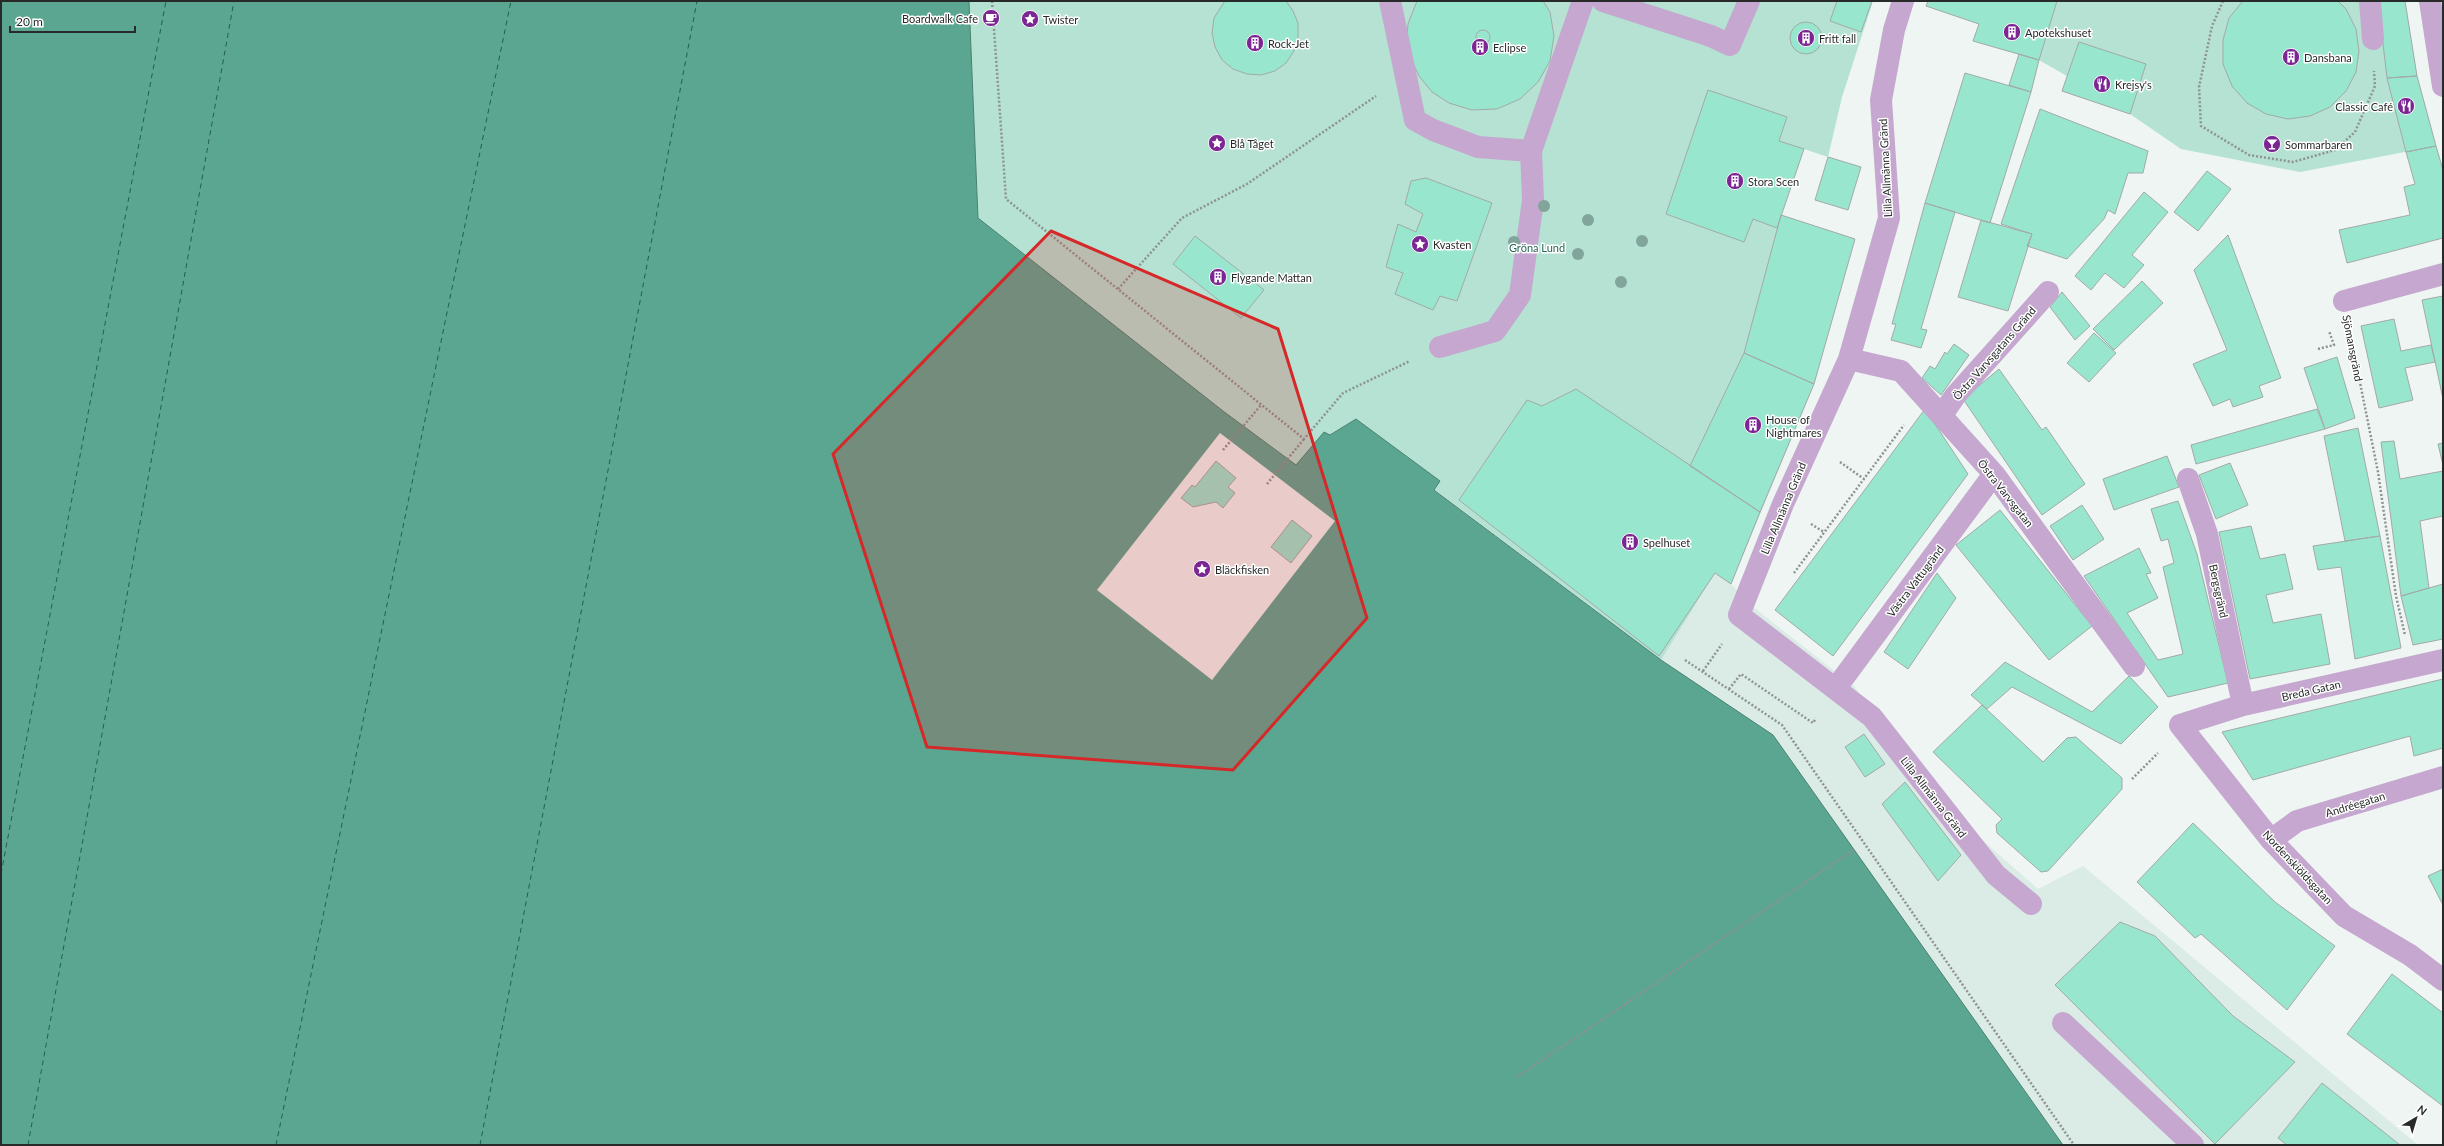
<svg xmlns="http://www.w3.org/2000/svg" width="2444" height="1146" font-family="Lato,sans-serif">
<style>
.built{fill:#dbebe5}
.green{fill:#b5e2d2}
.water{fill:#5aa690;stroke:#4b8171}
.pier{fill:#eef5f2}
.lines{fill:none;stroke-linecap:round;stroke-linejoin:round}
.ferry{stroke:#235f4f;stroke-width:1;stroke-dasharray:5 4;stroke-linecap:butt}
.building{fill:#99e6ce;stroke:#a2aaa7}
.path{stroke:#8e9391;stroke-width:2.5;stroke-dasharray:2 2;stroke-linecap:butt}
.service{stroke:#c5a7cf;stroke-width:22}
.pedestrian{stroke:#c5a7cf;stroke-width:22}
.minor{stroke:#c5a7cf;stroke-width:22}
.tree{fill:#81a59b}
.marked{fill:#d62828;fill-opacity:0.2;stroke:#d62828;stroke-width:3;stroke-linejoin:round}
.labels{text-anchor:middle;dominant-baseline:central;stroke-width:3;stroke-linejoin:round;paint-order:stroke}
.poi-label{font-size:11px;fill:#272a29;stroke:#fff;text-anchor:start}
.street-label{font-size:11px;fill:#272a29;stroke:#fff}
.park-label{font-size:11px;fill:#286453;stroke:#fff}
</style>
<rect width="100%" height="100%" fill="#eef5f2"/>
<!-- built -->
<path class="built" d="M1715,573l16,11 21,22 103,81 50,85 133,117 45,-23 335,279h-355l-290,-410 -112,-75z"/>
<!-- green -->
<path class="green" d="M969,1h904l-31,96 -14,60 -24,-8 -23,66 74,24 -41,145 -83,200 -16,-11 -54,87 -227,-171 6,-8 -84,-62 -26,16 -48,46 -59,-70 -245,-193z
M1928,1h477l12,75 19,70 -136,26 -119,-23 -51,-35 -68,-23 5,-15 -28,-16 -66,-19 6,-17 -53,-18z"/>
<!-- water -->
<path class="water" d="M1,1h968l9,217 245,193 73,54 28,-33 6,3 26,-16 84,62 -6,9 227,170 112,75 290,410h-2062z"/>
<!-- pier -->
<path class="pier" d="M1220,433l115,88 -123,159 -115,-90z"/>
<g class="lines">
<!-- ferry -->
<path class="ferry" d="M1,874l165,-873
M28,1145l206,-1144
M276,1145l235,-1144
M480,1145l217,-1144"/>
</g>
<!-- building -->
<path class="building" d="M1225,1h61l7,10 5,12v15l-4,13 -8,12 -11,8 -14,4 -14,-1 -14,-5 -11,-9 -7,-13 -3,-14 2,-15z
M1417,1h126l7,11 4,24 -4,25 -12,21 -18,17 -23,10 -25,1 -23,-7 -17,-11 -13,-16 -9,-19 -3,-20 1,-13z
M1837,1h35l-11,31 -31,-11z
M1928,1h129l-18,59 -66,-19 6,-17 -53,-18z
M2243,1h95l8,8 10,20 3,22 -3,21 -10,19 -16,16 -20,9 -22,3 -22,-5 -19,-11 -15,-17 -9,-22v-24l6,-22z
M2378,1h27l12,75 -30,2z
M1790 38a16 16 0 1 1 32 0a16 16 0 1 1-32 0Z
M1476 37a7 7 0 1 1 14 0a7 7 0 1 1-14 0Z
M2079,42l67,22 -16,50 -68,-23z
M2019,54l20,6 -8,32 -22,-7z
M1965,73l66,19 -41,131 -65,-20z
M2417,76l19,70 -30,6 -19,-74z
M1708,90l79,27 -8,24 25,8 -27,79 -24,-9 -9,23 -78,-28z
M2040,109l108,42 -5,22h-15l-13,41 -7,-4 -4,9 -37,40 -40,-13 5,-12 -31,-10z
M2436,146l7,24v68l-96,25 -8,-33 71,-15 -6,-28 11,-3 -9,-32z
M1828,157l33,10 -13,43 -33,-10z
M2207,171l24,18 -33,42 -24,-19z
M1426,178l66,25 -35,98 -17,-5 -7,14 -38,-16 8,-21 -17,-6 12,-43 18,8 7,-18 -18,-10 6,-23z
M2144,192l24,20 -36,43 12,10 -20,23 -19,-15 -14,17 -16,-14z
M1925,203l30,9 -34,117 6,1 -6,18 -30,-8 5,-16h-4z
M1781,215l74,24 -41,145 -70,-31z
M1981,220l51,14 -24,77 -50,-14z
M2228,235l53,143 -22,8 4,11 -30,10 -3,-8 -17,7 -20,-42 34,-14 -33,-80z
M1195,236l69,54 -23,28 -68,-54z
M2142,281l21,22 -49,47 -21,-21z
M2062,292l28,34 -15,14 -25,-33z
M2443,296v103l-21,-99z
M2394,319l7,32 30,-6 4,17 -30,6 8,32 -34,8 -18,-82z
M2094,333l22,20 -27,29 -22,-19z
M1954,344l15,11 -28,40 -19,-17 8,-12 5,3 10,-17 2,2z
M1744,353l70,31 -54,128 -70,-46z
M2337,357l18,61 -30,11 -21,-61z
M1999,369l43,61 4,-3 39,57 -43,31 -79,-116z
M1576,389l184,123 -29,72 -16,-11 -56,83 -200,-156 68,-100 15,6z
M1925,409l43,65 -135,182 -58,-46z
M2317,409l8,20 -129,35 -5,-19z
M2358,428l22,108 -35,5 -21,-105z
M2394,441l6,38 43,-8v45l-23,5 9,67 -28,8 -20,-154z
M2443,443v22l-5,-21z
M2167,456l12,31 -65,23 -11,-31z
M1216,461l20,17 -8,9 7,6 -12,15 -7,-6 -23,5 -12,-9 11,-13 3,2z
M2230,463l18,42 -32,14 -17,-44z
M2178,501l19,53 31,129 -60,14 -84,-121 55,-28 12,25 -5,1 12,24 -31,15 31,47 25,-6 -20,-87 11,-4 -6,-24 -7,2 -10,-32z
M2082,505l22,34 -31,21 -23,-34z
M2000,510l92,116 -43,34 -93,-115z
M1292,520l20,16 -21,27 -20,-16z
M2251,526l9,33 25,-5 8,35 -27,6 7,28 48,-9 9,50 -80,15 -31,-147z
M2380,536l21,112 -46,11 -14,-92 -23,3 -5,-24z
M1937,573l19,25 -48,71 -24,-17z
M2443,584v55l-30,6 -12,-49z
M2005,662l87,50 37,-36 29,31 -37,37 -109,-57 -25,22 -16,-14z
M2443,679v69l-29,8 -4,-20 -157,44 -31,-48z
M1982,705l61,57 24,-24 9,-1 46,41v11l-74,82 -7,1 -44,-39 -1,-8 6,-6 -69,-67z
M1864,734l21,30 -20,13 -20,-30z
M1905,782l56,73 -23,26 -56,-77z
M2193,823l82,79 60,44 -48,64 -86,-76 -6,4 -58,-56z
M2443,869v36l-15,-29z
M2120,922l35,14 78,80 62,46 -80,82 -160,-159z
M2392,974l51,39v93l-96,-72z
M2322,1083l78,62h-113l-9,-7z"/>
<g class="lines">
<!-- path -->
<path class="path" d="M992,1l14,198 298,240 39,-46 67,-32
M2223,1l-11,25 -13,61 2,39 48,29 44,7 42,-12 20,-18 20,-46 -1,-15
M1118,289l64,-71 65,-34 129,-88
M2350,333l28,139 18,124 9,39
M2318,349l16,-4 -5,-14
M1223,450l38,-45
M1840,462l24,17
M1267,484l37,-45
M1811,524l13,8
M1794,573l110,-148
M1685,660l97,65 292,420
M1703,671l19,-27
M1729,689l12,-15 72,49 3,-5
M2132,779l26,-26
M1517,1077l338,-228"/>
<!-- service -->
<path class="service" d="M2063,1023l130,122"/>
<!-- pedestrian -->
<path class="pedestrian" d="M1390,1l25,119 18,10 45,17 53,4
M1603,1l108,35 19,9 19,-44
M2370,1l3,38
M1440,347l55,-16 25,-36 13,-95 -2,-49 52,-150"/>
<!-- minor -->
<path class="minor" d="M1903,1l-9,29 -13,70 8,118 -40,141 -66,145 -44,111 133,102 124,158 35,29
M2430,1l13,85
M2344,301l99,-27
M1849,359l52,12 93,103 140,192
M1942,415l13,-19 93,-104
M2188,479l19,55 36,171
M2443,660l-200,45 -63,20 91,115 73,76 66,39 33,25
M1836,688l158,-214
M2271,840l26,-19 146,-44"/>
</g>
<!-- trees -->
<g class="tree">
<circle cx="1544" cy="206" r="6"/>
<circle cx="1588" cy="220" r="6"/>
<circle cx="1642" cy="241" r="6"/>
<circle cx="1514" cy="242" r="6"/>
<circle cx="1578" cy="254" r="6"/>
<circle cx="1621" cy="282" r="6"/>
</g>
<!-- marked area -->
<path class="marked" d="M1051,231l227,98 89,289 -134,152 -306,-23 -94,-293z"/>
<!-- icons -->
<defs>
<symbol id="cafe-disc" viewBox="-11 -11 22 22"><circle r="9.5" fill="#7c2694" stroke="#fff"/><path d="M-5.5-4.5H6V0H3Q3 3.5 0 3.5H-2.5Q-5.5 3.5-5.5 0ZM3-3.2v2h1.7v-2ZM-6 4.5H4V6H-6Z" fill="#fff"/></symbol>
<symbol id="sight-disc" viewBox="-11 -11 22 22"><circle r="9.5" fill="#7c2694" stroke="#fff"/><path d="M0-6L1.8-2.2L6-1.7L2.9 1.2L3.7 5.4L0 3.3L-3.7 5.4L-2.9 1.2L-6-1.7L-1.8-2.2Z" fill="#fff"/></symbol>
<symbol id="building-disc" viewBox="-11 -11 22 22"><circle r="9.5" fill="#7c2694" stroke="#fff"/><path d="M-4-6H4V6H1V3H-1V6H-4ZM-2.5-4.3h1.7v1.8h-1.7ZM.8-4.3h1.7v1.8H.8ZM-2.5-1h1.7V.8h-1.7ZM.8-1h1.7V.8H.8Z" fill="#fff"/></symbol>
<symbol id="restaurant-disc" viewBox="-11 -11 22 22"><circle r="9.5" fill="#7c2694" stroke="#fff"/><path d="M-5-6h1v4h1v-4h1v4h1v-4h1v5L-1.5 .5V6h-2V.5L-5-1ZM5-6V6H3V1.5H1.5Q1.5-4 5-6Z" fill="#fff"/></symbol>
<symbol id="bar-disc" viewBox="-11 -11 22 22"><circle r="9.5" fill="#7c2694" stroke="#fff"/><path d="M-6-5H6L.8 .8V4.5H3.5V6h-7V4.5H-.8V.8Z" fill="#fff"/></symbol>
</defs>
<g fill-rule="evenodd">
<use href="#cafe-disc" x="981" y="8" width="20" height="20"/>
<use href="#sight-disc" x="1020" y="9" width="20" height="20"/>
<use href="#building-disc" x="2002" y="22" width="20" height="20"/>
<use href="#building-disc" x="1796" y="28" width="20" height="20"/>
<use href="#building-disc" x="1245" y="33" width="20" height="20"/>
<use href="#building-disc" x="1470" y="37" width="20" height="20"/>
<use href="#building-disc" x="2281" y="47" width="20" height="20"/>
<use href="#restaurant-disc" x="2092" y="74" width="20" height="20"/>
<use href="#restaurant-disc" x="2396" y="96" width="20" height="20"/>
<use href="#sight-disc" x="1207" y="133" width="20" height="20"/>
<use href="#bar-disc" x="2262" y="134" width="20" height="20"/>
<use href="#building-disc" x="1725" y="171" width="20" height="20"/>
<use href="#sight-disc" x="1410" y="234" width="20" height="20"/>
<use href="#building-disc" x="1208" y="267" width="20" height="20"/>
<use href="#building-disc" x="1743" y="415" width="20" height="20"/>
<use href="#building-disc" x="1620" y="532" width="20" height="20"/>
<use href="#sight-disc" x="1192" y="559" width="20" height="20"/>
</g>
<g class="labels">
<!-- poi labels -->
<g class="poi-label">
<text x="978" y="18" text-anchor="end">Boardwalk Cafe</text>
<text x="1043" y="19">Twister</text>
<text x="2025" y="32">Apotekshuset</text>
<text x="1819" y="38">Fritt fall</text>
<text x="1268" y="43">Rock-Jet</text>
<text x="1493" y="47">Eclipse</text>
<text x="2304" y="57">Dansbana</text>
<text x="2115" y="84">Krejsy's</text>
<text x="2393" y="106" text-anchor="end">Classic Café</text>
<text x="1230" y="143">Blå Tåget</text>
<text x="2285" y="144">Sommarbaren</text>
<text x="1748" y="181">Stora Scen</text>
<text x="1433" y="244">Kvasten</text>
<text x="1231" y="277">Flygande Mattan</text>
<text x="1766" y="419">House of<tspan x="1766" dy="13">Nightmares</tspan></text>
<text x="1643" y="542">Spelhuset</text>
<text x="1215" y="569">Bläckfisken</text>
</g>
<!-- street labels -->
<g class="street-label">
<text transform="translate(1885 168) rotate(-93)">Lilla Allmänna Gränd</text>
<text transform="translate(2353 348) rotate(79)">Sjömansgränd</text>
<text transform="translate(1994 353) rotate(-49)">Östra Varvsgatans Gränd</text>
<text transform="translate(2006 493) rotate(52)">Östra Varvsgatan</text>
<text transform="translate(1783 508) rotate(-67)">Lilla Allmänna Gränd</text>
<text transform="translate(1915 581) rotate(-53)">Västra Vattugränd</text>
<text transform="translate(2219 591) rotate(78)">Bergsgränd</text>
<text transform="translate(2311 690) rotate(-13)">Breda Gatan</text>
<text transform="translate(1934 797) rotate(52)">Lilla Allmänna Gränd</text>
<text transform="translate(2355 804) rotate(-17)">Andréegatan</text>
<text transform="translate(2298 867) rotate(47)">Nordenskiöldsgatan</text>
</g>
<!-- park labels -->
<g class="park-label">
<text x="1537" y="247">Gröna Lund</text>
</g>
</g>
<!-- border -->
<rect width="2444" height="1146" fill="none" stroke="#272a29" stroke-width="4"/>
<!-- north arrow -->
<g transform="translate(2416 1118) rotate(38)" stroke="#ffffff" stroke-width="3" paint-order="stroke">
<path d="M0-3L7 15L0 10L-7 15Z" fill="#272a29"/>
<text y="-6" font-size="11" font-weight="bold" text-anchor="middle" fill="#272a29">N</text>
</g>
<!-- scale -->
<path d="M10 26v6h125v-6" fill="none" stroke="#272a29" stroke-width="2"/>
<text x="16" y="26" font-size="12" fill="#272a29" stroke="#ffffff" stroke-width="3" paint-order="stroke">20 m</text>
</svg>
